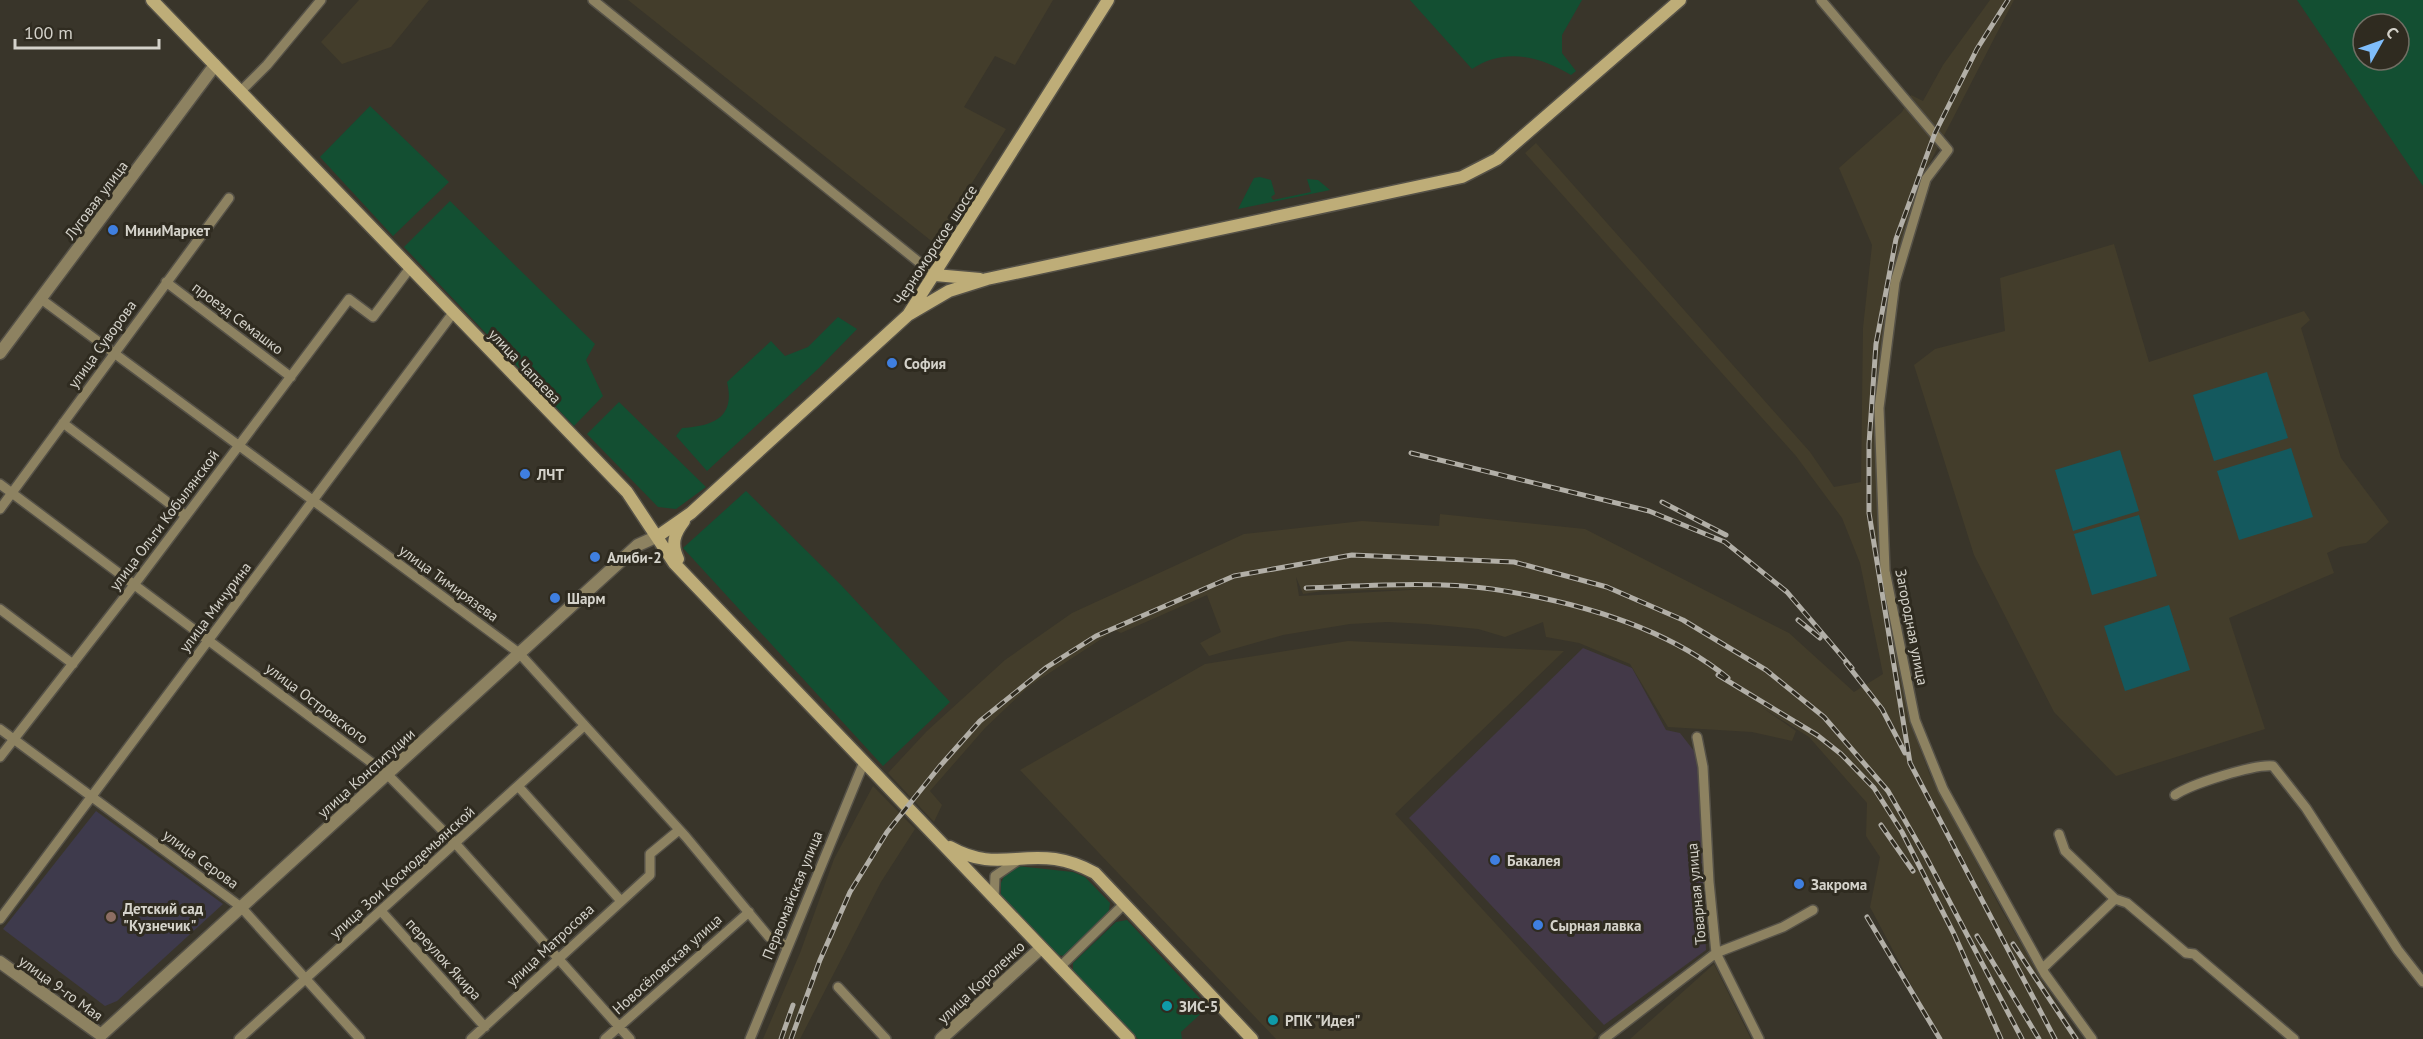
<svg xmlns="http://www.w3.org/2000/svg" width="2423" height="1039" font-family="'PT Sans',sans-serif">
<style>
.commercial{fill:#433948}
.built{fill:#433d2b;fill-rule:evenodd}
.education{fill:#3e3a4c}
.green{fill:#134f32;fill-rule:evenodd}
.water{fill:#14595e}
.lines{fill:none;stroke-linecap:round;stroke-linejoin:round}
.minor-casing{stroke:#555147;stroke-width:12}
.tertiary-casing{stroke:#555147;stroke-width:15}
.secondary-casing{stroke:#555147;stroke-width:15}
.minor{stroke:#8d8261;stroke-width:9}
.tertiary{stroke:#8d8261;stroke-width:12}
.secondary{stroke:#bead78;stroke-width:12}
.rail-casing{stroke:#b2afa7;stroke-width:5}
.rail{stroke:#2f2b20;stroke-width:3;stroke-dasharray:9;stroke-linecap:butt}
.shop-dot{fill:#3f7fe0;stroke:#2f2b20;stroke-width:2}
.education-dot{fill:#8d6e63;stroke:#2f2b20;stroke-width:2}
.culture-dot{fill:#0f9aa8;stroke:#2f2b20;stroke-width:2}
.labels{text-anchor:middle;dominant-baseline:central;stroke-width:6;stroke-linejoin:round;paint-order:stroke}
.street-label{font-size:15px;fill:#d4d2ca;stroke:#2f2b20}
.poi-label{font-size:15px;font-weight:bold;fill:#d4d2ca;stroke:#2f2b20;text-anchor:start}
</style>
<rect width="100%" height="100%" fill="#39352a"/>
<!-- commercial -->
<path class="commercial" d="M1583,648l49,20 34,62 14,3 18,23 8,194 -102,75 -195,-207z"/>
<!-- built -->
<path class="built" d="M359,0h70l-38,47 -49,17 -21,-22z
M628,0h425l-38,65 -20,-9 -31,51 42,22 -72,114z
M1990,0h24l-94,182 -26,93 -17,178 1,66 14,112 21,99 17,45 71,134 42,73 37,57h-140l-70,-132 10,-50 -14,-21 1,-33 -58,-66 -49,-31 36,25 -4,10 -40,-9 -84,-5 -38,-63 -51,-21 -33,-6 -3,-15 -38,15 -27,-8 -51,-5 -40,-2 -37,2 -67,11 -74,21 -9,-13 21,-11 -14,-37 -86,38 -6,-3 -87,57 -43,41 -55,63 12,14 -8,17 -46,-49 39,-42 78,-71 67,-47 172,-79 118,-13 77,5 1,-12 145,15 204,104 65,59 29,-18 -23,-111 -18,-45 -46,-62 -271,-303 11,-10 274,309 24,35 27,-5 2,-154 9,-83 -33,-77 63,-56 9,-17 12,6 20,-36zM1296,577l7,17 20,-3 104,-2 -128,7z
M2114,244l35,118 155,-51 6,9 -9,8 40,130 48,64 -23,21 -26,4 -13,6 7,20 -105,45 36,111 -149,47 -62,-64 -80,-157 -60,-190 21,-16 70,-18 -5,-53z
M1348,641l216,10 -169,163 202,220 -5,5h-316l-256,-269 185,-106z
M873,786l42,43 -34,53 -81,157h-37l37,-86 34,-94z
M1714,964l37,75h-121z"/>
<!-- education -->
<path class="education" d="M96,811l127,93 -106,97 -12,5 -102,-77z"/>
<!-- green -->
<path class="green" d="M1410,0h172l-20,35v18l14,18 -5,4c-31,-19 -67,-28 -99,-6z
M2297,0h126v186zM2363,24h36v36h-36z
M370,106l79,76 -56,54 -73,-79z
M1260,177l11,3 4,14 -4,3 2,3 38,-8 -4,-13 11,1 12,10 -92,19 16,-31z
M450,201l145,143 -9,16 17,36 -29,30 -170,-179z
M838,317l19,12 -38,39 -112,103 -31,-35 6,-8c29,-2 54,-9 45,-46l44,-41 14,15 23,-9z
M619,402l87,85 -30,22 -18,-2 -71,-73z
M746,491l95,94 109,117 -67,64 -200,-218z
M1017,866l56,6 12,5 25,26 -2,13 -41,40 -11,-1 -55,-59v-13l5,-11z
M1127,920l81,87 -27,25 1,7h-44l-65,-68v-8l43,-41z"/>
<!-- water -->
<path class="water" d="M2267,372l21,66 -74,23 -21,-66z
M2291,448l22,69 -74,23 -22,-69z
M2120,450l19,61 -66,20 -18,-61z
M2139,515l18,61 -65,19 -18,-61z
M2169,605l21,65 -65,21 -21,-65z"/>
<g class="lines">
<defs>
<path id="minor" d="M593,0l342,275
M1821,0l127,150 -22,29 -31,103 -16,126 6,163 30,149 28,69 102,185 47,65
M241,91l26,-26 54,-65
M166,282l125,95
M41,299l478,354 167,184 83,100 18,9
M63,423l123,93
M0,484l388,291 67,68 175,196
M0,509l229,-311
M0,609l73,55
M0,729l241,178 119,132
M1697,737l6,30 6,115 7,71 43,86
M0,757l134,-172 215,-286 24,18 37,-49
M518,786l103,115
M2175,795c16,-11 79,-31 98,-29l33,42 92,142 25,32
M2059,834l6,17 50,48 12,4 59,50 8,1 100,85
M994,899l1,-23 22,-15
M381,911l104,116
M0,919l453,-606
M1060,967l64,-63
M2042,969l73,-70
M838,987l48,52
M239,1039l345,-313
M471,1039l179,-164v-21l29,-24
M605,1039l144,-127
M750,1039l114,-277
M1604,1039l112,-86 67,-26 30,-17"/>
<path id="tertiary" d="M0,353l215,-288
M0,962l101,73 537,-490 20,-9
M941,1039l100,-91"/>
<path id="secondary" d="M152,0l475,492 47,71 455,476
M935,275l45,4
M908,315l41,-24 38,-12 475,-102 35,-18 183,-159
M658,536l33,-23 217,-198 200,-315
M678,559c-7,-15 -4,-25 6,-38
M950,847c41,23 64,7 105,12 15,2 27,7 40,14l157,166"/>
</defs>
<!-- minor casing -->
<use href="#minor" class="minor-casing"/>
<!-- tertiary casing -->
<use href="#tertiary" class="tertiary-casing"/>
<!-- secondary casing -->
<use href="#secondary" class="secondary-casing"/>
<!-- minor -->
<use href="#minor" class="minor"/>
<!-- tertiary -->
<use href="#tertiary" class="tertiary"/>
<!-- secondary -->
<use href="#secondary" class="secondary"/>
<defs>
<path id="rail" d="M2008,0l-31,49 -42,84 -39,106 -20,105 -7,100v69l41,250 145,276
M1411,453l238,58 76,31 62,50 65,76
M1662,502l64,33
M1306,588c61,-2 125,-7 186,1 81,12 172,37 236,89
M1798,620l22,18
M1846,663l36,46 23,44
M1718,675l99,60 24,19 33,34 28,44 52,102 47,105
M1881,825l32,46
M1867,917l73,122
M1977,936l62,103
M2013,944l63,95
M781,1039l12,-34
M791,1039l29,-79 30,-68 37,-60 53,-66 40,-45 67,-54 49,-31 138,-60 118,-21 162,7 93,25 76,33 83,50 58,47 64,74 38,66 96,182"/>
</defs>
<!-- rail casing -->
<use href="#rail" class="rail-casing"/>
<!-- rail -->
<use href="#rail" class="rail"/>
</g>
<!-- markers -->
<g class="shop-dot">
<circle cx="113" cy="230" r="6"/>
<circle cx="892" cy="363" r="6"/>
<circle cx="525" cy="474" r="6"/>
<circle cx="595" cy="557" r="6"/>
<circle cx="555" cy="598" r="6"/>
<circle cx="1495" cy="860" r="6"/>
<circle cx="1799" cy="884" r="6"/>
<circle cx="1538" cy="925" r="6"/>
</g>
<circle class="education-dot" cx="111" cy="917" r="6"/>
<g class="culture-dot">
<circle cx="1167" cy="1006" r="6"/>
<circle cx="1273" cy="1020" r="6"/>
</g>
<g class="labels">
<!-- street labels -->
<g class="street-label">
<text transform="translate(96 200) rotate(-53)">Луговая улица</text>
<text transform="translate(935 245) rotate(-57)">Черноморское шоссе</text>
<text transform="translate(238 318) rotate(37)">проезд Семашко</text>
<text transform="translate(102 344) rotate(-54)">улица Суворова</text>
<text transform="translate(525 366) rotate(46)">улица Чапаева</text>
<text transform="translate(164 520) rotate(-53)">улица Ольги Кобылянской</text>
<text transform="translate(449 583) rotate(36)">улица Тимирязева</text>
<text transform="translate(215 607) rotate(-53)">улица Мичурина</text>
<text transform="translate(1912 627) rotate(79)">Загородная улица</text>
<text transform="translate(317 703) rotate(37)">улица Островского</text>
<text transform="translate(366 773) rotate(-42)">улица Конституции</text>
<text transform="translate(201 859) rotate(36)">улица Серова</text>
<text transform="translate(402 872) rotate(-42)">улица Зои Космодемьянской</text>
<text transform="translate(1696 894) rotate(-95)">Товарная улица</text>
<text transform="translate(792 895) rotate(-68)">Первомайская улица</text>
<text transform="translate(550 945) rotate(-43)">улица Матросова</text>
<text transform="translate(444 959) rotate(48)">переулок Якира</text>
<text transform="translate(667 964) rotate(-42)">Новосёловская улица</text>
<text transform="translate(981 982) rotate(-43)">улица Короленко</text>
<text transform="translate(61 988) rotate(36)">улица 9-го Мая</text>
</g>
<!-- poi labels -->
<g class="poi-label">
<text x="125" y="230">МиниМаркет</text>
<text x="904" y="363">София</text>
<text x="537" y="474">ЛЧТ</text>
<text x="607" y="557">Алиби-2</text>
<text x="567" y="598">Шарм</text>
<text x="1507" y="860">Бакалея</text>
<text x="1811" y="884">Закрома</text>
<text x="123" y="908">Детский сад<tspan x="123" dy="17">"Кузнечик"</tspan></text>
<text x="1550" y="925">Сырная лавка</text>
<text x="1179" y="1006">ЗИС-5</text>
<text x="1285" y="1020">РПК "Идея"</text>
</g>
</g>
<!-- north arrow -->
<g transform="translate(2381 42) rotate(50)"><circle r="28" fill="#2f2b20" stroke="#716e64" stroke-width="1.5"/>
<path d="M0-4.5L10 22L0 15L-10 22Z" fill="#7fbdfa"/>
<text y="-9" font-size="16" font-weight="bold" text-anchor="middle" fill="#d4d2ca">С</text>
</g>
<!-- scale -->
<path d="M15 39v9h144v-9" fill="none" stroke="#d4d2ca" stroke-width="3"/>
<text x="24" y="39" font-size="18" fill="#d4d2ca" stroke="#2f2b20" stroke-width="4.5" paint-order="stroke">100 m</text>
</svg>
